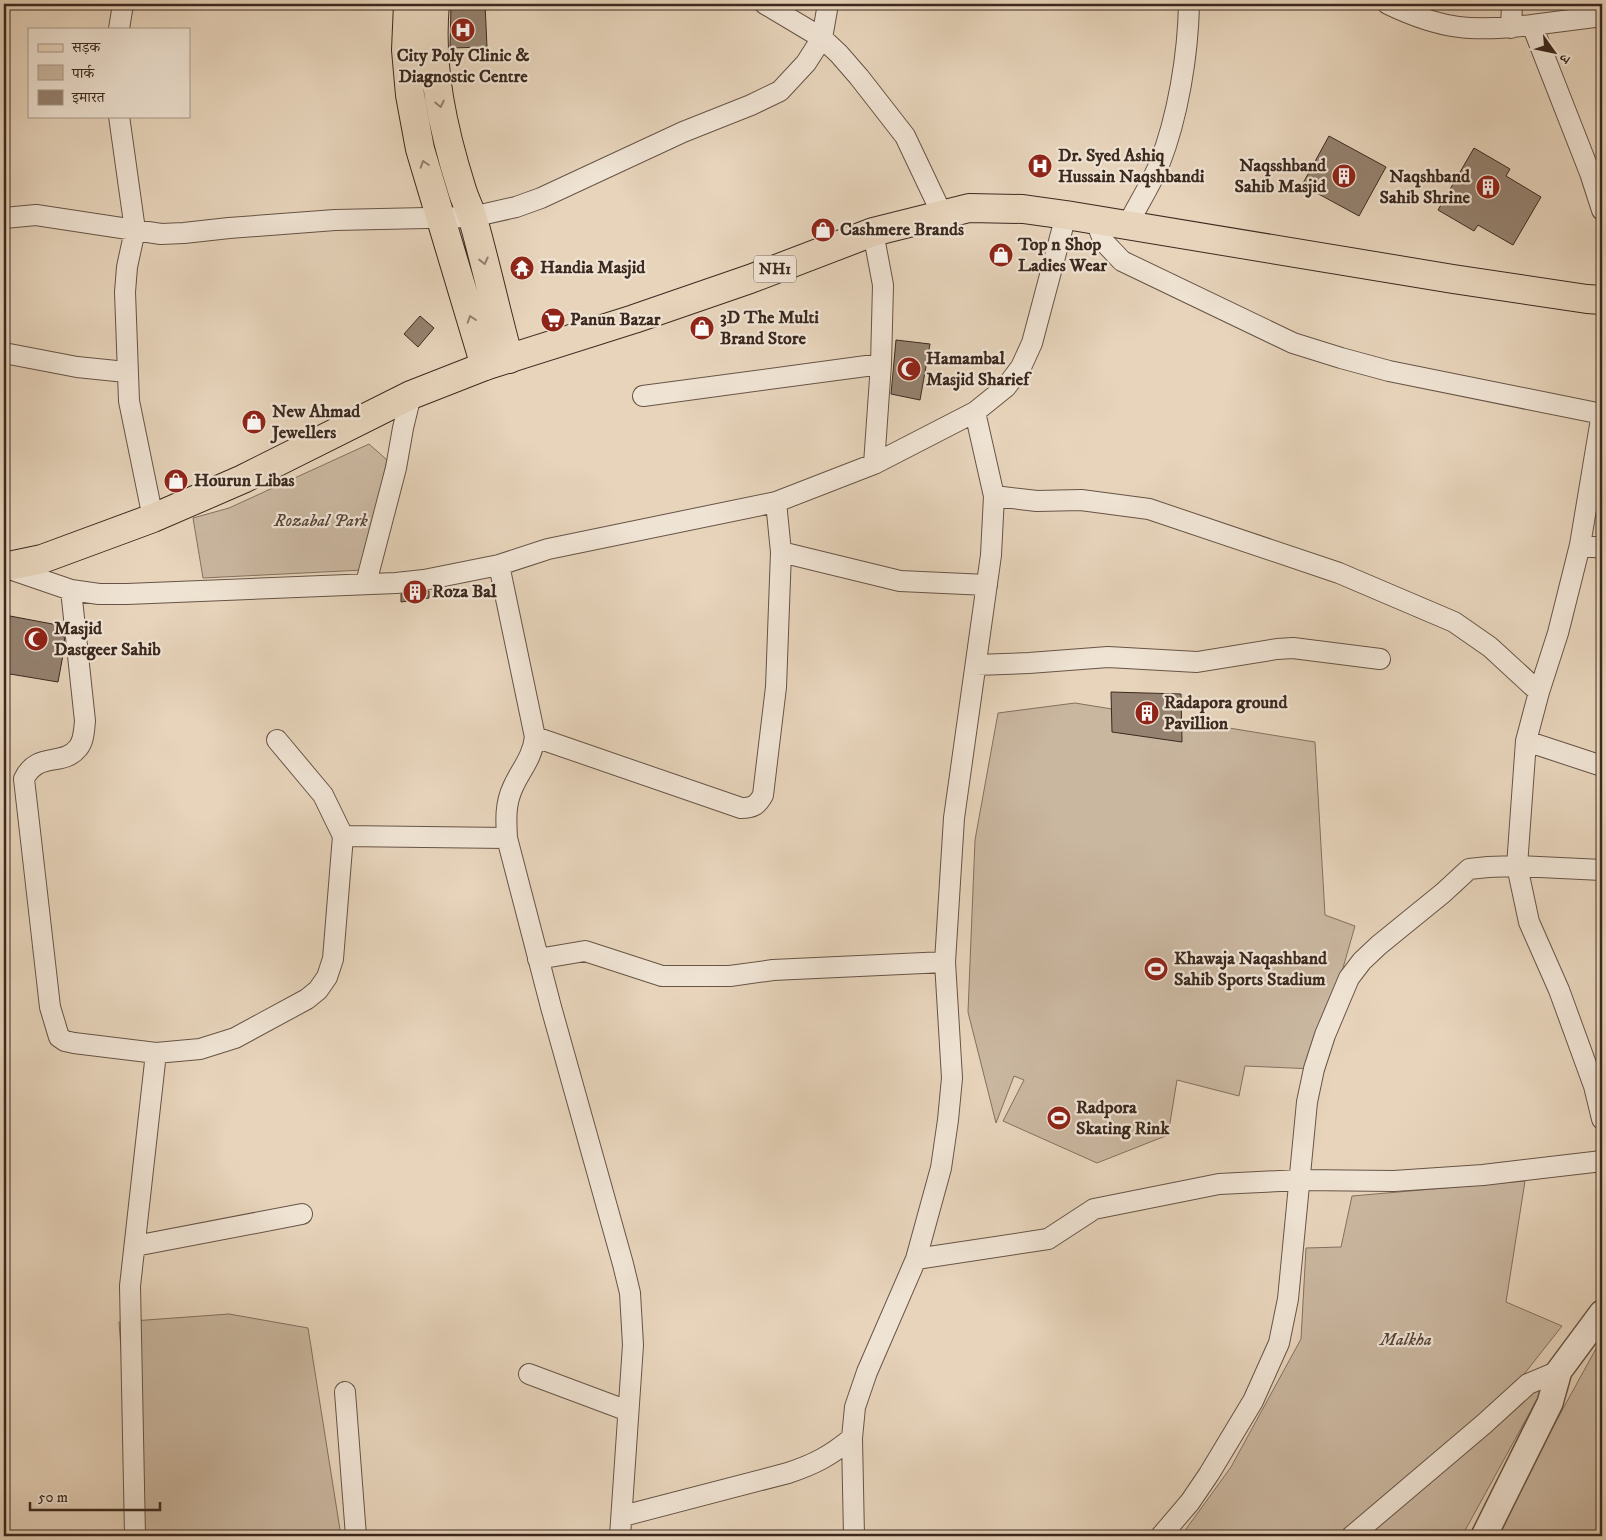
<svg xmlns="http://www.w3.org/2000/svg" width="1606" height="1540" font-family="'IM FELL DW Pica','Noto Serif Devanagari',serif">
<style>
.green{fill:#cab7a0;stroke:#837060}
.building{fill:#958270;stroke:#3c291f}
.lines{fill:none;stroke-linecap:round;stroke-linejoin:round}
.minor-casing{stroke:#675446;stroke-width:22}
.tertiary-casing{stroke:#675446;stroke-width:28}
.primary-casing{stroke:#3c291f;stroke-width:30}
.trunk-casing{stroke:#3c291f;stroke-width:30}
.minor{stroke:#efe3d3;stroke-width:20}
.tertiary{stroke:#efe3d3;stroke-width:25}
.primary{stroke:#e7d4bb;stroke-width:28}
.trunk{stroke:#e7d4bb;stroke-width:28}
.oneway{stroke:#927e6d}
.labels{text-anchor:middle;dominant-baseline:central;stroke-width:4.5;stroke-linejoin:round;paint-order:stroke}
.shield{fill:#efe3d3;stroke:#726155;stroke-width:1}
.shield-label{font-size:16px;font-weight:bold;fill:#3c291f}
.poi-label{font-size:18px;font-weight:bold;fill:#3c291f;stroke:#efe3d3;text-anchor:start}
.park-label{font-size:18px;font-style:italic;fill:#584539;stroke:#efe3d3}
</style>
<rect width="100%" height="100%" fill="#e7d4bb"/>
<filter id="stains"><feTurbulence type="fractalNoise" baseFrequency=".004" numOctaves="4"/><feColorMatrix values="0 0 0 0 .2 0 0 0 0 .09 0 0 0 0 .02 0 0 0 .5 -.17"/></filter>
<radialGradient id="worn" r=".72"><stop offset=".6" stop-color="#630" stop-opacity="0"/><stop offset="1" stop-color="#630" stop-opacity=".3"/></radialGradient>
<!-- green -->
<path class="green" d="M369,444l18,16 -24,110 -160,8 -10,-60 36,-10z
M1075,703l240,39 10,173 30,11 -41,143 -69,-3 -6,30 -62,-16 -9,55 -71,28 -94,-42 21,-41 -10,-4 -18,47 -28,-111 7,-172 23,-127z
M1525,1181l-19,121 56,24 -41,52 -166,148 -17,10h-157l50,-69 70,-128 5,-91 35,-1 11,-51z
M229,1314l79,14 33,208h-206l-16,-214z
M1602,1339v197h-109l105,-191z
M1546,1383l-84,153h-99l159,-140z"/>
<!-- building -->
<path class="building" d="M485,4l2,43 -37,1 1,-42z
M1329,136l57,31 -27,49 -57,-31z
M1474,148l36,21 -4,7 35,21 -28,48 -35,-20 -4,6 -36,-21z
M420,316l14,12 -16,19 -14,-13z
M896,340l34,4 -10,56 -29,-6z
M429,591v7l-28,4v-8z
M10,616l53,10 2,18 -7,38 -54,-9v-23z
M1111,692l70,2 1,48 -70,-10z"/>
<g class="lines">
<defs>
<path id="minor" d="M765,4l57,34 17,16 20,23 46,59 37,78
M1388,4c54,26 85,28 144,21l58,148 12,37
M1532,25l70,-9
M1511,28l1,-24
M119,29l4,-25
M119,116l16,114 -8,37 -2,25 4,109 24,117
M4,218l32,-3 125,19 23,-1 45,-5 106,-8 137,-3 44,-10 25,-9 142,-66 68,-27 29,-14 26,-28 16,-25 6,-34
M1095,219l9,23 18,19 171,82 48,15 48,13 213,43
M1127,226c10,-20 23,-40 32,-61 19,-48 29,-110 30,-161
M873,232l10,53 -2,79 -7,100
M4,353l73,14 49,5
M643,396l238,-32
M1602,413l-22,132 -22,88 -19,59 -13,49 -9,125 12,56 30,68 35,96 8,33
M994,496l43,5 44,-1 68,9 190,64 115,49 36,25 49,45
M1580,545l22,3
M781,552l119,29 87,4
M499,565l36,172c-3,22 -14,32 -22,50 -8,17 -7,33 -6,51l44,169 72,257 7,29 3,52 -13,191
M4,567l67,23 28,4h28l269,-11 28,-3 75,-15 49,-16 228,-47 98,-38 101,-52 31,-25 15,-20 11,-24 34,-128
M366,583l30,-115 7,-40 8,-33
M71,590l14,131c-1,9 -1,20 -7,27 -15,19 -41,3 -54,31l26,228 9,30 6,4 9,2 82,10 -26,233 5,250
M976,665l53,-2 79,-6 89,5 80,-13 16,-1 87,11
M535,737l206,71c11,0 16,-2 22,-13l13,-108 5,-135 -5,-50
M1526,741l76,25
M343,836l164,2
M538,959l47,-8 77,25h68l43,-6 172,-8
M156,1053l44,-4 35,-11 72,-39 11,-9 9,-13 6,-18 10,-123 -20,-41 -46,-55
M135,1246l167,-32
M916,1259l132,-20 46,-30 125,-25 81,-4 94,1 89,-6 119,-14
M529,1374l99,37
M345,1392l11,144
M623,1516l165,-43c27,-9 42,-17 64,-35
M854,1536l-2,-98 3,-31 12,-35 49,-113 25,-91 7,-48 4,-42 -7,-116 9,-144 37,-263 3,-59 -19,-84
M1161,1536l29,-34 19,-28 44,-73 26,-58 9,-44 19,-197 7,-33 11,-34 24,-57 13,-17 17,-16 64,-52 26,-24 19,-2 29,-1 85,4
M1352,1536l132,-112 44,-40 31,-13"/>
<path id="tertiary" d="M1484,1536l66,-133 9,-32 43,-58"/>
<path id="primary" d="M408,4l-2,46 4,45 10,54 65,217
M435,4c-6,63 8,126 27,186 3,10 8,19 11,29 13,46 23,93 36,140"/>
<path id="trunk" d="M4,567l38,-8 111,-41 90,-39 168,-84 74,-29 149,-47 116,-40 123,-47 96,-24 54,1 43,6 387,64 134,20 15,1"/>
</defs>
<!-- minor casing -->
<use href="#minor" class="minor-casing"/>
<!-- tertiary casing -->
<use href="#tertiary" class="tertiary-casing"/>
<!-- primary casing -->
<use href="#primary" class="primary-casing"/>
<!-- trunk casing -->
<use href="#trunk" class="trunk-casing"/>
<!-- minor -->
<use href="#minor" class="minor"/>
<!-- tertiary -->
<use href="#tertiary" class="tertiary"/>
<!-- primary -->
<use href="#primary" class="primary"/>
<!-- trunk -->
<use href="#trunk" class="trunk"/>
</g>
<!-- one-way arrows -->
<defs><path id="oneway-chevron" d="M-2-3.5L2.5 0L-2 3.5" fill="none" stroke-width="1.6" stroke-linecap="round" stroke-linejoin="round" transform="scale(1.25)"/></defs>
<g class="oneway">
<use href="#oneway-chevron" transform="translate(440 104) rotate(77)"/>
<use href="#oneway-chevron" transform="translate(424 164) rotate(-108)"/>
<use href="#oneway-chevron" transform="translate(484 261) rotate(76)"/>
<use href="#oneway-chevron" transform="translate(471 319) rotate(-108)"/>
</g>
<!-- icons -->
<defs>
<symbol id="hospital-disc" viewBox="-11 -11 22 22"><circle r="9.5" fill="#8f2418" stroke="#efe3d3"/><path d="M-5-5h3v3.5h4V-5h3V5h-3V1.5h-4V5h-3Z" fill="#fff"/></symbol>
<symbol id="building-disc" viewBox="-11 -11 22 22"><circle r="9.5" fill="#8f2418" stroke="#efe3d3"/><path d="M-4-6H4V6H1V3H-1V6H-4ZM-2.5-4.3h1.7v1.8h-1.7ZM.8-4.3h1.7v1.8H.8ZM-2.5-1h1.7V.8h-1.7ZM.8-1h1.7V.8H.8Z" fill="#fff"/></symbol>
<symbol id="shop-disc" viewBox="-11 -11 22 22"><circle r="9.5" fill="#8f2418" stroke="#efe3d3"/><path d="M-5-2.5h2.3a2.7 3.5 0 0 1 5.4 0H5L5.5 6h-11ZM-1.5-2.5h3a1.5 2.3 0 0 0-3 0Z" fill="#fff"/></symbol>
<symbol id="temple-disc" viewBox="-11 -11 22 22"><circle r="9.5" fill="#8f2418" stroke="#efe3d3"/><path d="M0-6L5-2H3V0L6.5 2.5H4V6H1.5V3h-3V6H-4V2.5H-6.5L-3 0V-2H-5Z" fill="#fff"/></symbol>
<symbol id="supermarket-disc" viewBox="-11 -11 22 22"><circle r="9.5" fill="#8f2418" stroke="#efe3d3"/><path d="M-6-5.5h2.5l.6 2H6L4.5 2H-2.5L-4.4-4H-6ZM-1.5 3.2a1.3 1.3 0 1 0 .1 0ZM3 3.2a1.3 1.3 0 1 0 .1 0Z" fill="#fff"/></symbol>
<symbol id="mosque-disc" viewBox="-11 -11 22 22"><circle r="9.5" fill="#8f2418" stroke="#efe3d3"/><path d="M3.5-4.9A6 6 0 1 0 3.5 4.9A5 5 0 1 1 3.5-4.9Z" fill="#fff"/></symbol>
<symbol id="stadium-disc" viewBox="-11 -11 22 22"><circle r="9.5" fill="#8f2418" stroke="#efe3d3"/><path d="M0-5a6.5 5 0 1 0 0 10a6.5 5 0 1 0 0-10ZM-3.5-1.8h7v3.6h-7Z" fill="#fff"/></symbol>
</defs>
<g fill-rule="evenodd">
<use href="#hospital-disc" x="449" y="16" width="28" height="28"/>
<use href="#hospital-disc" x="1026" y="152" width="28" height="28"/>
<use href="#building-disc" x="1330" y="162" width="28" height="28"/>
<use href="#building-disc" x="1474" y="173" width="28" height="28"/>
<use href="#shop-disc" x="809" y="216" width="28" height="28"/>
<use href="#shop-disc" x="987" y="241" width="28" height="28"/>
<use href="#temple-disc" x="508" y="254" width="28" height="28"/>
<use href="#supermarket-disc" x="539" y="306" width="28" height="28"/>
<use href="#shop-disc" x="688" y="314" width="28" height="28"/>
<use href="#mosque-disc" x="895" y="355" width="28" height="28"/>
<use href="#shop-disc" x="240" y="408" width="28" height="28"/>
<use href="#shop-disc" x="162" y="467" width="28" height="28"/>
<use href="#building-disc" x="401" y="578" width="28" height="28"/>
<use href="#mosque-disc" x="22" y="625" width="28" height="28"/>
<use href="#building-disc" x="1133" y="699" width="28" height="28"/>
<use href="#stadium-disc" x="1142" y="955" width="28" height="28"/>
<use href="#stadium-disc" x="1045" y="1104" width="28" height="28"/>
</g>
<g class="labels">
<!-- shield labels -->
<rect class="shield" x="754" y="255.5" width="42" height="27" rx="4"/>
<g class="shield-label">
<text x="775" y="269">NH1</text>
</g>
<!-- poi labels -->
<g class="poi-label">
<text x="463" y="56" text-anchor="middle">City Poly Clinic &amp;<tspan x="463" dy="21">Diagnostic Centre</tspan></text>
<text x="1058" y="156">Dr. Syed Ashiq<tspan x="1058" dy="21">Hussain Naqshbandi</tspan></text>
<text x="1326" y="166" text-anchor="end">Naqsshband<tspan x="1326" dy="21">Sahib Masjid</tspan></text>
<text x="1470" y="177" text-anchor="end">Naqshband<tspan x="1470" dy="21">Sahib Shrine</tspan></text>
<text x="840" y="230">Cashmere Brands</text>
<text x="1018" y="245">Top n Shop<tspan x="1018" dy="21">Ladies Wear</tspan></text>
<text x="540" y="268">Handia Masjid</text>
<text x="720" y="318">3D The Multi<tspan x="720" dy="21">Brand Store</tspan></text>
<text x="570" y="320">Panun Bazar</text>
<text x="926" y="359">Hamambal<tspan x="926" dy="21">Masjid Sharief</tspan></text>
<text x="272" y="412">New Ahmad<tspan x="272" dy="21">Jewellers</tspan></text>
<text x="194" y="481">Hourun Libas</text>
<text x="432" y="592">Roza Bal</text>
<text x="54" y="629">Masjid<tspan x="54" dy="21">Dastgeer Sahib</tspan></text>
<text x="1164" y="703">Radapora ground<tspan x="1164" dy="21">Pavillion</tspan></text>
<text x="1174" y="959">Khawaja Naqashband<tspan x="1174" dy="21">Sahib Sports Stadium</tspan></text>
<text x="1076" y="1108">Radpora<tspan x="1076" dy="21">Skating Rink</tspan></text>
</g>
<!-- park labels -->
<g class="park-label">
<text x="321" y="521">Rozabal Park</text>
<text x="1406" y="1340">Malkha</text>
</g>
</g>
<!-- margin -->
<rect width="1606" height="1540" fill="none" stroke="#e7d4bb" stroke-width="20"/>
<rect x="5" y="5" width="1596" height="1530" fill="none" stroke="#3c291f" stroke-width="2.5"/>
<rect x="10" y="10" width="1586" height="1520" fill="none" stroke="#3c291f"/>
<!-- legend -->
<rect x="28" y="28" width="162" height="90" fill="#efe3d3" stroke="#a7998b"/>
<rect x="38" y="44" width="25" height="8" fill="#e7d4bb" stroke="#a7998b"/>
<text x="72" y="52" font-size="15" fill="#3c291f">सड़क</text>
<rect x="38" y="65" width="25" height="15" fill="#cab7a0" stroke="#a7998b"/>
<text x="72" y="78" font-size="15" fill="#3c291f">पार्क</text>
<rect x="38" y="90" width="25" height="15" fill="#958270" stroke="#a7998b"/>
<text x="72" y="102" font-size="15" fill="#3c291f">इमारत</text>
<!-- north arrow -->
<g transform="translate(1554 52) rotate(123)" stroke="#efe3d3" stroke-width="4" paint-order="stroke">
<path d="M0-4L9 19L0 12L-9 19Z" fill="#3c291f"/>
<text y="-8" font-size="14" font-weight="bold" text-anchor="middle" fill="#3c291f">उ</text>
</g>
<!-- scale -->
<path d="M30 1502v8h130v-8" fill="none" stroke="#3c291f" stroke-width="2.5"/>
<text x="38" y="1502" font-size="15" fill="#3c291f" stroke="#efe3d3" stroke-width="4" paint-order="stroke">50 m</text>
<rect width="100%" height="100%" filter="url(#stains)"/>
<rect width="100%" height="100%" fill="url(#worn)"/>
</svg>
